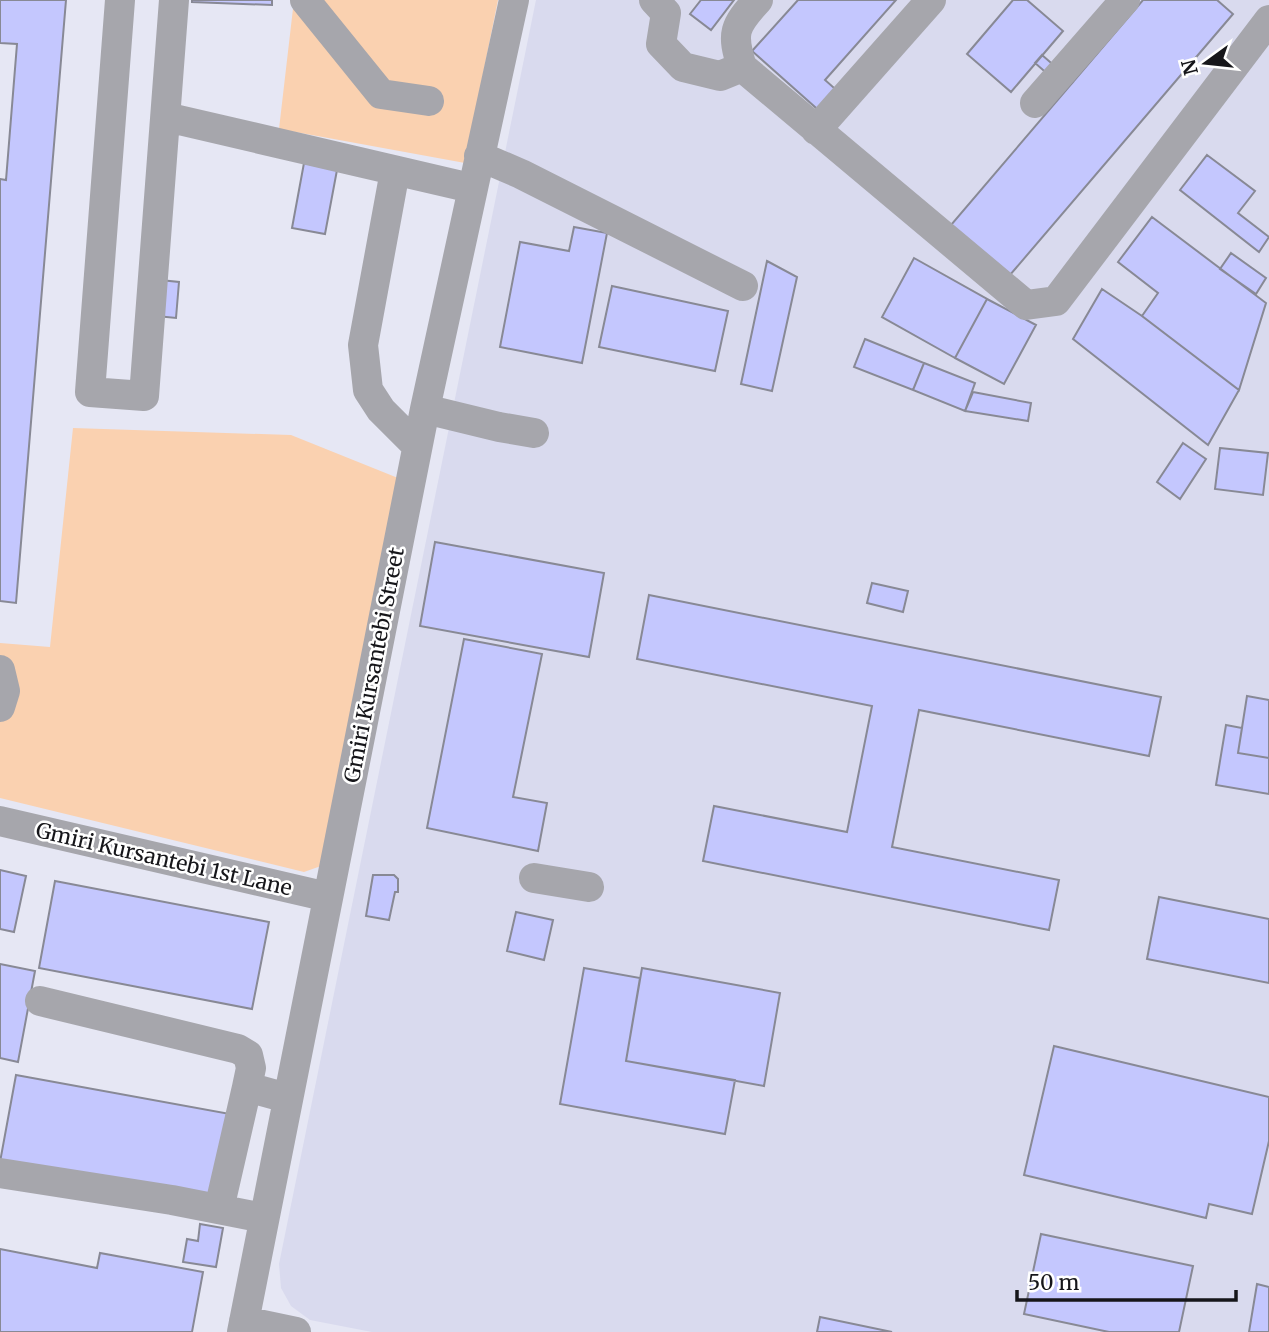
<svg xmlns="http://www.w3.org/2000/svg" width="1269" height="1332" font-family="Merriweather,serif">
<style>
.built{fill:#d9daee}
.green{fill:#fad1b0}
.building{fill:#c4c7fe;stroke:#888995;stroke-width:2}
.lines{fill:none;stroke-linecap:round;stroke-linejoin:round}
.minor{stroke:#a6a6ac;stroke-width:30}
.labels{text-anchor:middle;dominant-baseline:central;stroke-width:5;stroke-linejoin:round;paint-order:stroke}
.street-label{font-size:21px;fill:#16161a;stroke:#fff}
</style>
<rect width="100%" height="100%" fill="#e6e7f4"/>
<!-- built -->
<path class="built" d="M536,0h733v1332h-897l-62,-12 -19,-14 -10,-18 -2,-24z"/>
<!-- green -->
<path class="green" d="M294,0h204l-33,163 -186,-34z
M73,428l218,7 107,43 -77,388 -17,6 -304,-74v-155l50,4z"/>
<!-- building -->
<path class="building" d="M0,0h66l-50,603 -16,-2v-422l6,1 11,-136 -17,-1z
M192,0h80v5l-80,-3z
M701,0h33l-23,30 -21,-16z
M798,0h98l-71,80 17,15 -18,20 -72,-64z
M1013,0h14l36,31 -52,61 -44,-38z
M1143,0h74l16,14 -223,261 -65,-43z
M1042,55l31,27 -7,8 -31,-27z
M1207,155l48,36 -17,22 31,24 -10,15 -79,-62z
M304,163l33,7 -12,64 -33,-6z
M1152,217l114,86 -27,87 -97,-74 16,-23 -40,-31z
M574,227l33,6 -25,130 -82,-16 20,-105 49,9z
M1231,253l35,25 -10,16 -36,-25z
M914,258l73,41 -32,59 -73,-41z
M767,261l30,16 -25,114 -31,-7z
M160,280l19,2 -3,36 -19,-2z
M612,286l116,25 -13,60 -116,-24z
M1102,289l40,27 97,74 -31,55 -135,-106z
M987,299l49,26 -32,59 -49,-26z
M865,339l59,24 -11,27 -59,-23z
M924,363l51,20 -10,28 -52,-21z
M973,392l58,11 -3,18 -63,-10z
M1183,443l23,16 -26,40 -23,-17z
M1220,448l48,5 -5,42 -48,-6z
M435,542l169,31 -15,84 -169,-31z
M872,583l36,8 -5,21 -36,-9z
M649,595l512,102 -12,59 -230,-46 -27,137 167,33 -10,50 -346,-69 11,-55 133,26 25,-126 -235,-47z
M464,639l78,15 -29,143 34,6 -9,48 -111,-23z
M1247,696l22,4v58l-31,-5z
M1226,725l16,3 -4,25 31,5v36l-53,-9z
M0,870l26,6 -12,56 -14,-3z
M373,875h21l4,4v13h-3l-6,28 -23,-4z
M55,881l214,41 -17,87 -213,-41z
M1159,897l110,22v64l-122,-24z
M516,912l37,8 -9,40 -37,-9z
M0,964l35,7 -17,91 -18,-4z
M584,968l56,10 -14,83 109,19 -10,54 -165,-30z
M642,968l138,25 -16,93 -138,-25z
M1054,1046l215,51v44l-17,73 -43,-10 -3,14 -182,-43z
M16,1075l214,39 -15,87 -215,-39z
M200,1224l23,4 -7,39 -33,-5 4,-23 11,2z
M1041,1234l152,32 -14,66h-70l-85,-18z
M0,1249l97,19 3,-15 103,19 -11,60h-192z
M1257,1284l12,3v45h-20z
M820,1317l72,15h-75z"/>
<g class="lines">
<!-- minor -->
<path class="minor" d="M120,0l-30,392 54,4 30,-396
M305,0l76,94 48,7
M654,0l12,13 -5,31 22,23 37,9 22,-9
M758,0c-24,26 -27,33 -16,67l284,238 30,-4 213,-281
M1035,103l90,-103
M166,117l305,71
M816,130l115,-130
M479,156l42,18 222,112
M395,171l-32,174 5,45 13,20 36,36
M425,409l74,18 35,6
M0,670l5,21 -5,16
M0,821l328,76
M534,878l55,9
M40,1001l198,48 10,6 3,13 -4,19 40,11
M0,1173l172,27 92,18
M219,1209l28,-122
M244,1321l52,11
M242,1332l183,-923 89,-409"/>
</g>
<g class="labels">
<!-- street labels -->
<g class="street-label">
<text transform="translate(374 665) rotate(-79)">Gmiri Kursantebi Street</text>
<text transform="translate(164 859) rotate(13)">Gmiri Kursantebi 1st Lane</text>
</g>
</g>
<!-- north arrow -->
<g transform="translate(1206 63) rotate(255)" stroke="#ffffff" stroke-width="5" paint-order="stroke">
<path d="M0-5L12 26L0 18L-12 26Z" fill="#16161a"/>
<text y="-10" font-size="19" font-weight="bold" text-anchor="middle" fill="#16161a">N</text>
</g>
<!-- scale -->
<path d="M1017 1290v10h219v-10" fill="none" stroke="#16161a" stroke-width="3.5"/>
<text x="1028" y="1290" font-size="21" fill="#16161a" stroke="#ffffff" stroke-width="5" paint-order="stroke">50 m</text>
</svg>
